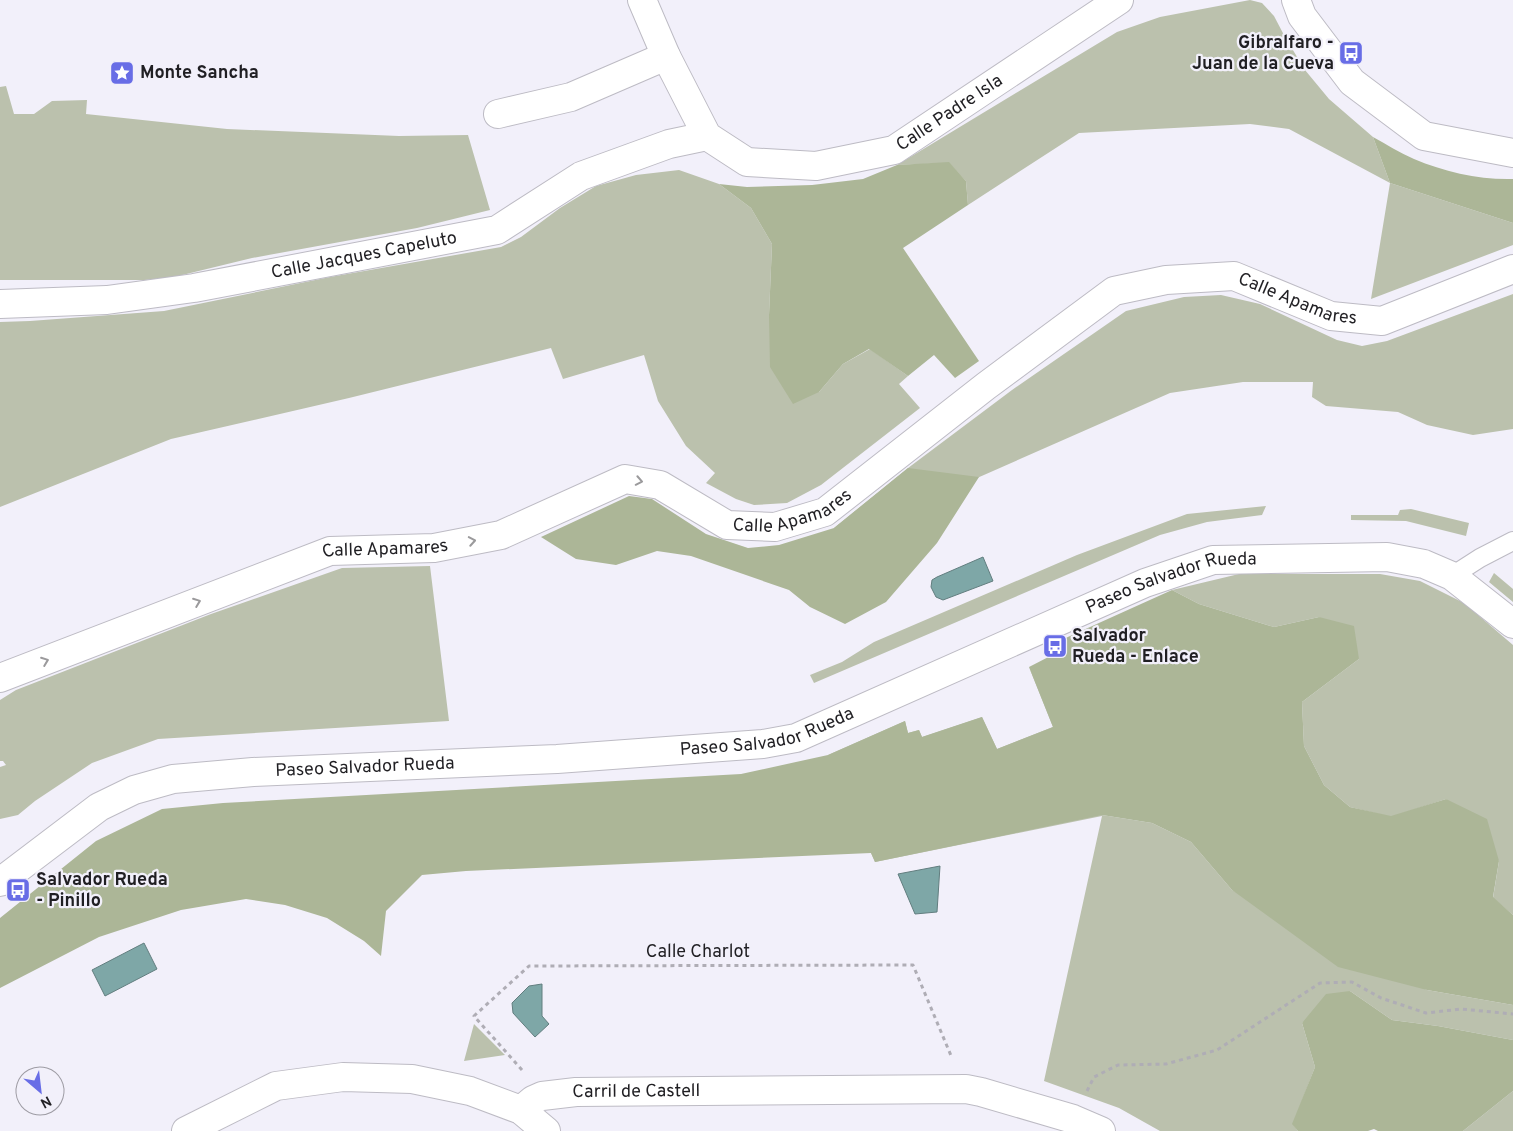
<svg xmlns="http://www.w3.org/2000/svg" width="1513" height="1131" font-family="Overpass,sans-serif">
<style>
.green{fill:#bbc1ad}
.forest{fill:#acb697}
.water{fill:#7ea7a7;stroke:#627e7f}
.lines{fill:none;stroke-linecap:round;stroke-linejoin:round}
.service-casing{stroke:#bdbbc4;stroke-width:20}
.minor-casing{stroke:#bdbbc4;stroke-width:30}
.tertiary-casing{stroke:#bdbbc4;stroke-width:30}
.secondary-casing{stroke:#bdbbc4;stroke-width:30}
.path{stroke:#afadb5;stroke-width:3;stroke-dasharray:4 4;stroke-linecap:butt}
.service{stroke:#fff;stroke-width:18}
.minor{stroke:#fff;stroke-width:28}
.tertiary{stroke:#fff;stroke-width:28}
.secondary{stroke:#fff;stroke-width:28}
.oneway{stroke:#9b9a9c}
.labels{text-anchor:middle;dominant-baseline:central;stroke-width:4.5;stroke-linejoin:round;paint-order:stroke}
.poi-label{font-size:18px;font-weight:bold;fill:#201f23;stroke:#f2f0fa;text-anchor:start}
.street-label{font-size:18px;fill:#201f23;stroke:#f2f0fa}
</style>
<rect width="100%" height="100%" fill="#f2f0fa"/>
<!-- green -->
<path class="green" d="M1250,0l12,3 12,13 11,21 20,33 24,29 44,38 17,46 123,40v22l-142,54 19,-116 -101,-54 -39,-5 -171,9 -111,72 -2,-24 -17,-18 -52,2 220,-133 43,-15z
M6,86l8,28h20l18,-13 35,-1 -1,14 141,15 172,7 69,-1 22,75 -73,18 -165,30 -78,19 -29,3h-145v-193z
M679,170l40,14 32,24 21,36 -3,71 50,77 24,-28 27,-15 38,27 -9,8 21,24 -99,77 -34,18 -33,2 -18,-6 -30,-16 9,-10 -29,-27 -28,-45 -14,-46 -81,24 -12,-31 -202,50 -178,41 -171,68v-185l30,-1 134,-10 166,-34 171,-30 20,-10 39,-29 36,-22 40,-11z
M1513,294v135l-40,6 -46,-10 -29,-13 -72,-6 -14,-9 1,-15h-70l-73,11 -336,148v-13l74,-60 104,-78 114,-79 58,-14 37,-2 39,9 77,36 25,6 25,-5z
M1266,506l-4,9 -55,7 -47,13 -346,148 -4,-8 32,-13 32,-20 203,-87 110,-41z
M1411,509l58,14 -3,13 -60,-15 -55,-1v-5h47l2,-5z
M430,566l19,155 -291,18 -66,24 -57,38 -17,14 -18,4v-52l6,-2 -3,-4h-3v-61l16,-10 195,-76 131,-46z
M1494,573l19,16v13l-24,-20z
M1239,574h141l40,7 44,22 49,42v270l-20,-17 6,-37 -53,-62 -55,18 -41,-10 -26,-22 -20,-39 -2,-44 57,-43 -40,-42 -45,10 -75,-23 -27,-14z
M1029,667l73,148 50,8 39,19 41,48 195,100 86,15v35l-75,-14 -46,-6 -42,-29 -48,32 13,44 -22,57 5,7h-138l-41,-23 -75,-27 58,-265 -227,46 -47,-107 77,-34 3,12 11,-3 3,7 60,-20 15,32 56,-22z
M474,1024l31,31 -41,6z
M1513,1091v40h-50z"/>
<!-- forest -->
<path class="forest" d="M1373,137c13,7 27,16 41,22 31,13 66,21 99,20v44l-123,-40z
M949,162l17,19 2,24 -65,43 76,113 -24,17 -21,-23 -26,21 -39,-27 -26,15 -24,28 -26,12 -23,-37 -1,-52 3,-71 -21,-36 -32,-24 28,3 65,-2 51,-6 34,-14z
M908,468l71,9 -42,66 -51,59 -41,22 -35,-17 -21,-17 -98,-34 -34,-5 -41,14 -40,-6 -35,-22 88,-41 23,3 54,35 42,14 31,-3 55,-17z
M1172,590l27,14 75,23 45,-10 35,9 5,33 -57,43 2,44 20,39 26,22 41,9 55,-17 41,20 12,42 -6,36 20,18v90l-86,-15 -89,-23 -106,-77 -41,-48 -39,-19 -50,-8 -227,47 -4,-9 -405,18 -44,4 -36,36 -5,45 -17,-15 -37,-23 -42,-13 -39,-6 -65,11 -82,27 -99,51v-70l96,-77 66,-32 61,-6 518,-29 87,-19 77,-34 3,12 11,-3 3,7 60,-20 15,32 56,-22 -24,-60 33,-17 -3,-9z
M1350,991l42,29 46,6 75,14v51l-50,40h-85l-4,-2 -6,2h-70l-6,-7 23,-57 -13,-44 24,-29z"/>
<!-- water -->
<path class="water" d="M983,557l10,24 -50,19 -7,-3 -5,-10 1,-7 5,-3z
M940,866l-3,46 -22,2 -17,-40z
M144,943l13,26 -52,27 -13,-26z
M542,984v32l7,8 -14,13 -22,-24 -1,-10 17,-17z"/>
<g class="lines">
<defs>
<path id="service" d="M1452,576l28,-18 33,-17"/>
<g id="minor">
<path id="s1" d="M642,0l24,56 41,80 40,26 69,4 78,-16 225,-150"/>
<path d="M1296,0l6,16 50,66 72,54 89,17"/>
<path d="M498,114l73,-17 95,-41"/>
<path id="s2" d="M0,304l107,-4 87,-12 303,-58 84,-54 88,-32 38,-8"/>
<path id="s3" d="M0,678l330,-127 104,-3 67,-13 124,-56 35,6 67,40 48,2 50,-15 161,-126 128,-95 52,-11 68,-4 97,40 51,5 131,-52"/>
</g>
<g id="tertiary">
<path id="s4" d="M521,1110l12,-10 9,-4 34,-4 390,-3 15,3 92,27 28,12"/>
<path d="M186,1131l90,-45 67,-9 69,2 58,12 51,19 25,21"/>
</g>
<g id="secondary">
<path id="s5" d="M0,882l99,-75 35,-17 39,-11 80,-7 304,-13 206,-15 33,-6 349,-155 68,-23 174,-3 37,7 28,12 61,48"/>
</g>
</defs>
<!-- service casing -->
<use href="#service" class="service-casing"/>
<!-- minor casing -->
<use href="#minor" class="minor-casing"/>
<!-- tertiary casing -->
<use href="#tertiary" class="tertiary-casing"/>
<!-- secondary casing -->
<use href="#secondary" class="secondary-casing"/>
<!-- path -->
<path class="path" d="M522,1070l-48,-54 55,-50 384,-1 39,93
M1087,1091l7,-14 24,-12 48,-1 51,-14 103,-67 32,-1 29,16 45,15 35,-4 52,5"/>
<!-- service -->
<use href="#service" class="service"/>
<!-- minor -->
<use href="#minor" class="minor"/>
<!-- tertiary -->
<use href="#tertiary" class="tertiary"/>
<!-- secondary -->
<use href="#secondary" class="secondary"/>
</g>
<!-- one-way arrows -->
<defs><path id="oneway-chevron" d="M-2-3.5L2.5 0L-2 3.5" fill="none" stroke-width="1.6" stroke-linecap="round" stroke-linejoin="round" transform="scale(1.25)"/></defs>
<g class="oneway">
<use href="#oneway-chevron" transform="translate(639 481) rotate(11)"/>
<use href="#oneway-chevron" transform="translate(472 541) rotate(-10)"/>
<use href="#oneway-chevron" transform="translate(197 602) rotate(-21)"/>
<use href="#oneway-chevron" transform="translate(45 661) rotate(-21)"/>
</g>
<!-- icons -->
<defs>
<symbol id="bus-square" viewBox="-11 -11 22 22"><rect x="-9" y="-9" width="18" height="18" rx="4" fill="#686de6" stroke="#f2f0fa"/><path d="M-5-6H5V4H4V6H2V4H-2V6H-4V4H-5ZM-3.5-4V0h7V-4ZM-3.5 1.2v1.5H-2V1.2ZM2 1.2v1.5H3.5V1.2Z" fill="#fff"/></symbol>
<symbol id="sight-square" viewBox="-11 -11 22 22"><rect x="-9" y="-9" width="18" height="18" rx="4" fill="#686de6" stroke="#f2f0fa"/><path d="M0-6L1.8-2.2L6-1.7L2.9 1.2L3.7 5.4L0 3.3L-3.7 5.4L-2.9 1.2L-6-1.7L-1.8-2.2Z" fill="#fff"/></symbol>
</defs>
<g fill-rule="evenodd">
<use href="#bus-square" x="1337" y="39" width="28" height="28"/>
<use href="#sight-square" x="108" y="59" width="28" height="28"/>
<use href="#bus-square" x="1041" y="632" width="28" height="28"/>
<use href="#bus-square" x="4" y="876" width="28" height="28"/>
</g>
<g class="labels">
<!-- poi labels -->
<g class="poi-label">
<text x="1334" y="43" text-anchor="end">Gibralfaro -<tspan x="1334" dy="21">Juan de la Cueva</tspan></text>
<text x="140" y="73">Monte Sancha</text>
<text x="1072" y="636">Salvador<tspan x="1072" dy="21">Rueda - Enlace</tspan></text>
<text x="36" y="880">Salvador Rueda<tspan x="36" dy="21">- Pinillo</tspan></text>
</g>
<!-- street labels -->
<g class="street-label">
<text stroke="none"><textPath href="#s1" startOffset="414">Calle Padre Isla</textPath></text>
<text stroke="none"><textPath href="#s2" startOffset="368">Calle Jacques Capeluto</textPath></text>
<text stroke="none"><textPath href="#s3" startOffset="1429">Calle Apamares</textPath></text>
<text stroke="none"><textPath href="#s3" startOffset="844">Calle Apamares</textPath></text>
<text stroke="none"><textPath href="#s3" startOffset="409">Calle Apamares</textPath></text>
<text stroke="none"><textPath href="#s5" startOffset="1236">Paseo Salvador Rueda</textPath></text>
<text stroke="none"><textPath href="#s5" startOffset="801">Paseo Salvador Rueda</textPath></text>
<text stroke="none"><textPath href="#s5" startOffset="396">Paseo Salvador Rueda</textPath></text>
<text x="698" y="952">Calle Charlot</text>
<text stroke="none"><textPath href="#s4" startOffset="120">Carril de Castell</textPath></text>
</g>
</g>
<!-- north arrow -->
<g transform="translate(40 1091) rotate(152)"><circle r="24" fill="#f2f0fa" stroke="#9e9ca4"/>
<path d="M0-4L9 19L0 12L-9 19Z" fill="#686de6"/>
<text y="-8" font-size="14" font-weight="bold" text-anchor="middle" fill="#201f23">N</text>
</g>
</svg>
